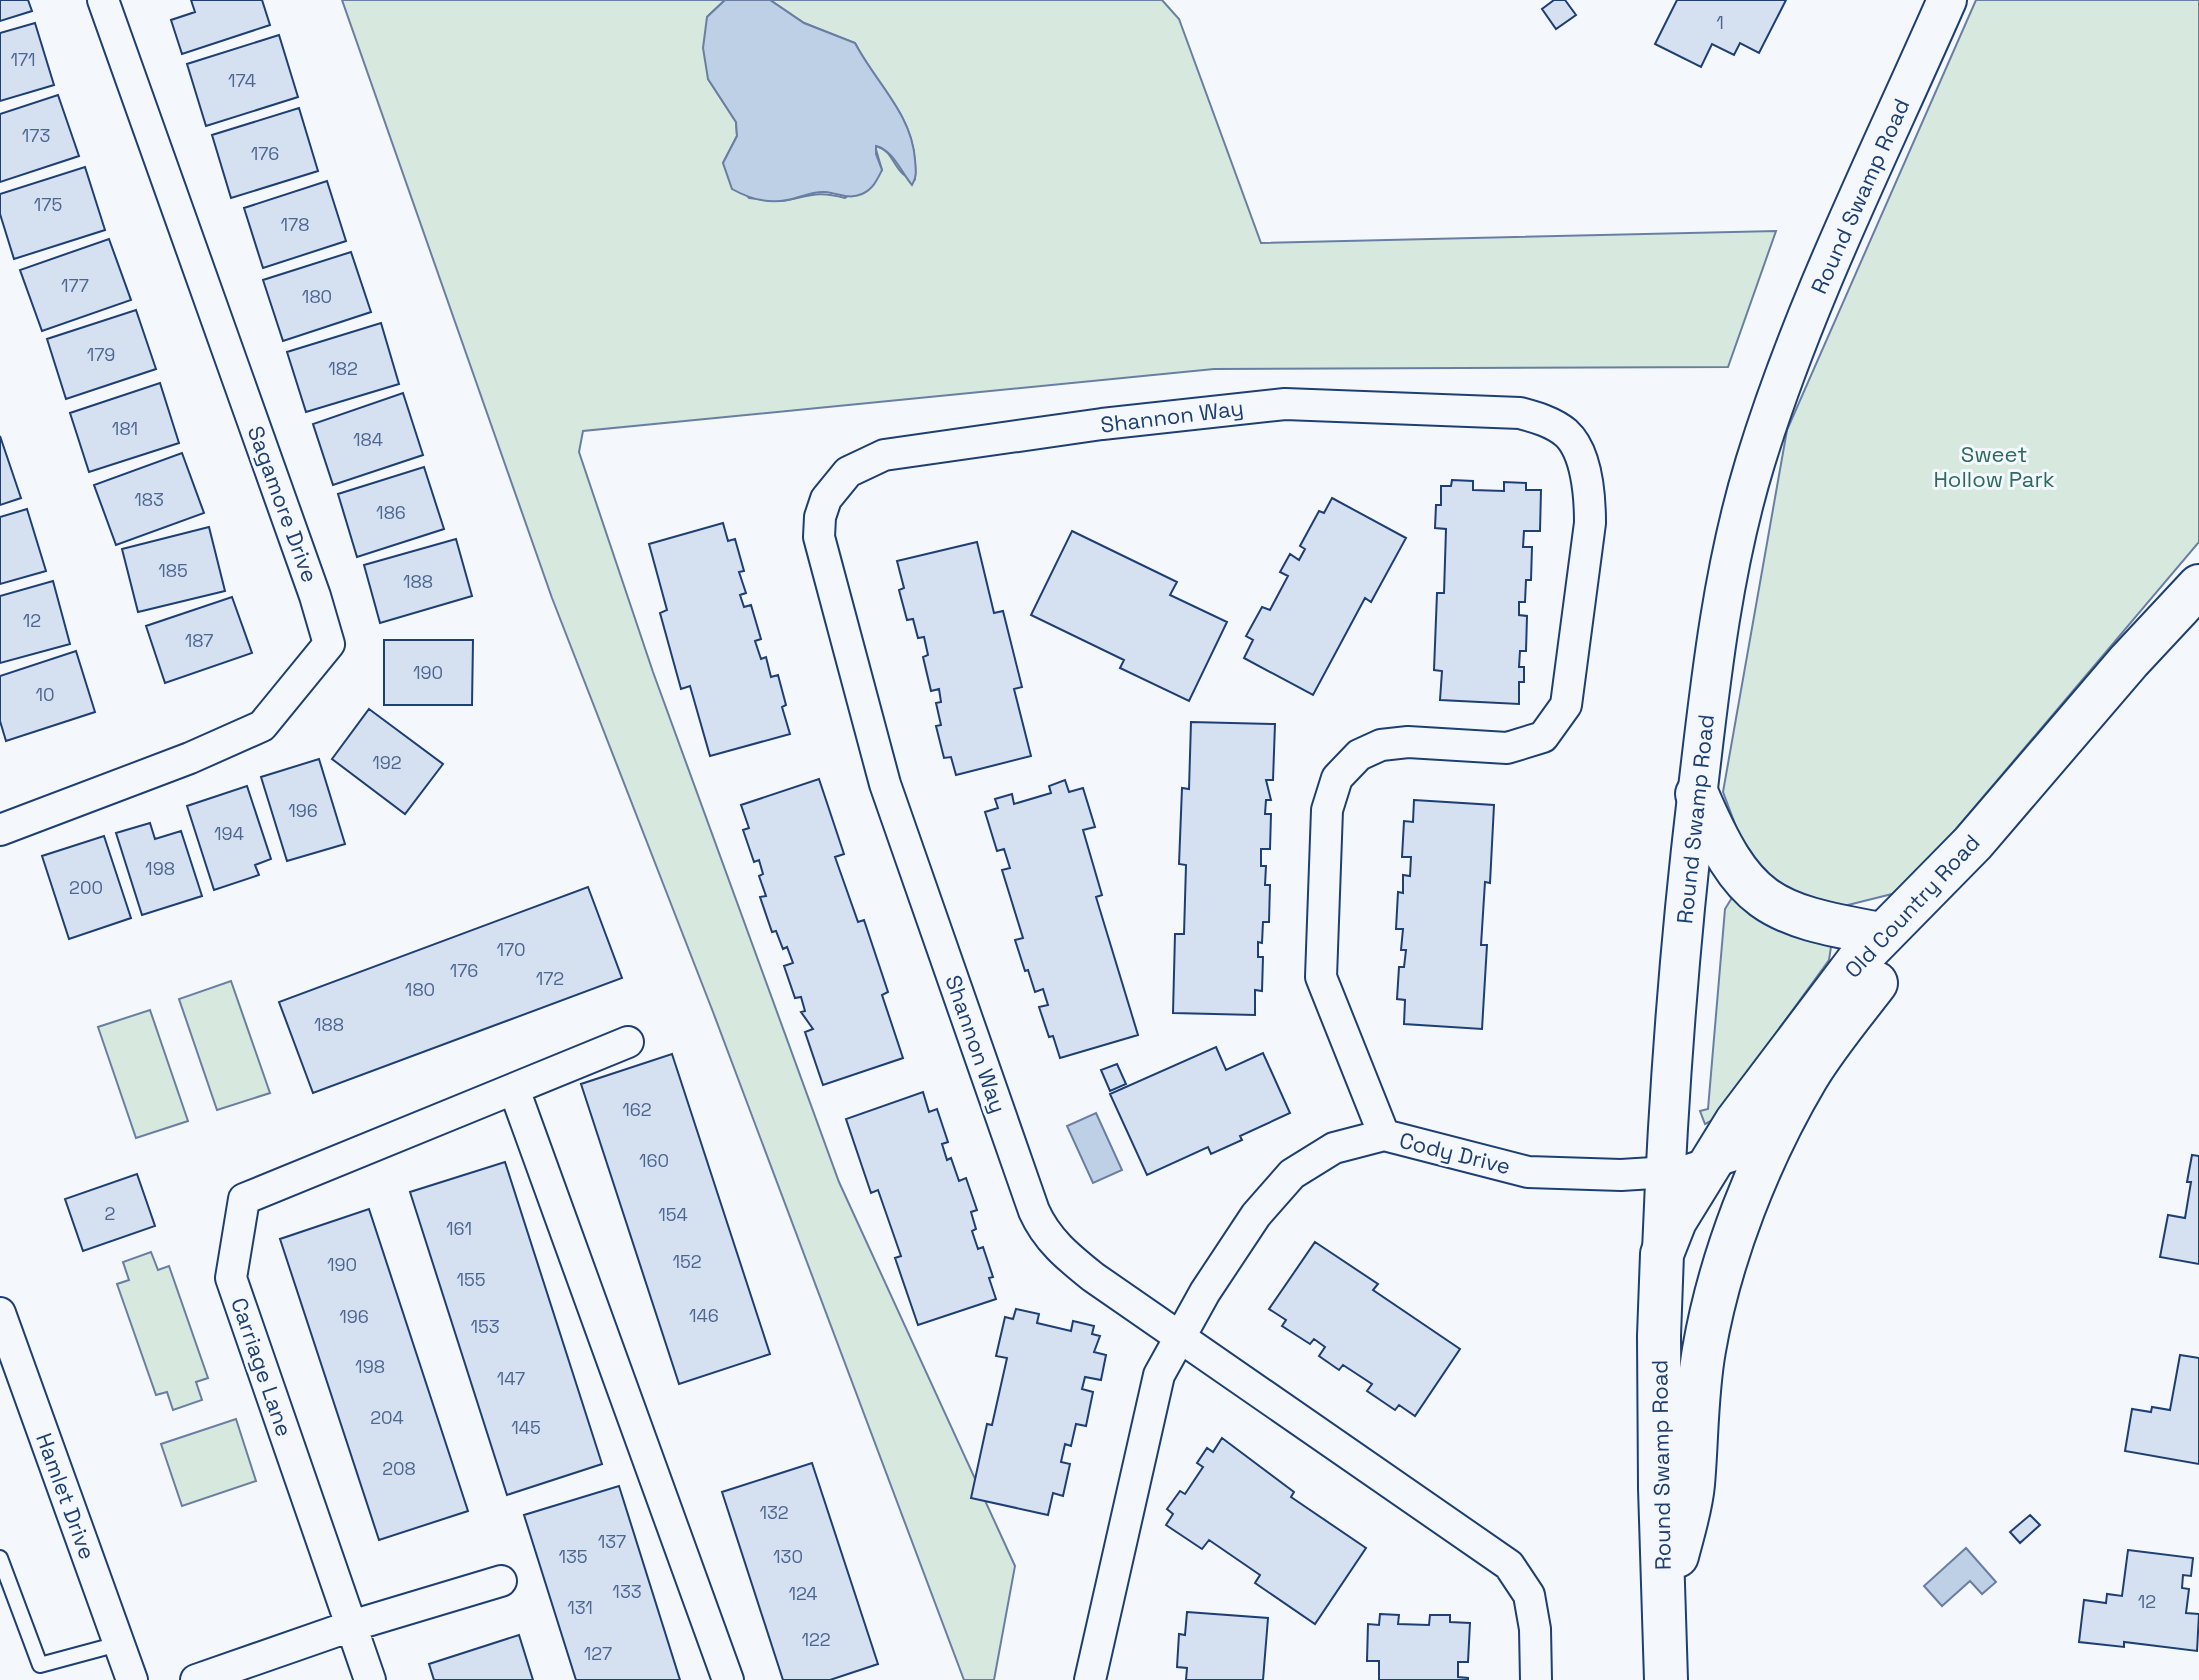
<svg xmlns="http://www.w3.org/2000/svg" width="2199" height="1680" font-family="'Space Grotesk',sans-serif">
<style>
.green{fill:#d7e8df;stroke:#687fa3;stroke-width:2}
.water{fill:#bed0e5;stroke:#687fa3;stroke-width:2}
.building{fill:#d5e0f0;stroke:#1d3f73;stroke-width:2}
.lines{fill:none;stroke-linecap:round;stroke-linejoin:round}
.service-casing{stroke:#1d3f73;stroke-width:18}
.minor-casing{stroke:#1d3f73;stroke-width:34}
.tertiary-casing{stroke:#1d3f73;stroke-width:42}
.secondary-casing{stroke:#1d3f73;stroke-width:46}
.service{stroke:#f4f7fb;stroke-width:14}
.minor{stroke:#f4f7fb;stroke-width:30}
.tertiary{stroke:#f4f7fb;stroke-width:38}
.secondary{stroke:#f4f7fb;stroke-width:42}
.labels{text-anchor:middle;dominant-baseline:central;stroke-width:6;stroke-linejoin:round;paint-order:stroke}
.number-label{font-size:18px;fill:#4b6792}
.street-label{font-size:22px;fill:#1d3f73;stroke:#f4f7fb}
.park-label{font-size:22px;fill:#2c6c60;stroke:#f4f7fb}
</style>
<rect width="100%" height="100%" fill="#f4f7fb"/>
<!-- green -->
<path class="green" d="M342,0h383l-18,17 1,62 28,43 1,14 -14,27 26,35c12,1 27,5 39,2 24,-5 31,-9 57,-2l37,-28 -7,-24c17,4 17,18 28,28 3,3 8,3 12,5 4,-62 -34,-85 -60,-136l-51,-20 -34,-23h392l17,19 82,224 515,-12 -48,136 -514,2 -631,62 -4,21 74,220 186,510 176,384 -21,114h-30l-251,-668 -161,-414z
M1976,0h223v542l-271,320 -36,32 -48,12 -53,-14 -42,-31 -26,-69 64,-362z
M1733,896l93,42 5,9 -2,13 -116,160 -8,4 -5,-13 8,-2 17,-200z
M231,981l39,112 -53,17 -38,-111z
M150,1010l38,111 -52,17 -38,-111z
M151,1252l7,18 11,-4 39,112 -12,4 6,18 -29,10 -6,-18 -11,3 -39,-111 12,-4 -6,-18z
M236,1419l20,62 -74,25 -21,-62z"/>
<!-- water -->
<path class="water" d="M725,0h45l34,23 51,20c21,40 57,71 60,117 1,10 2,17 -3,25 -11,-13 -19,-35 -36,-39v8l6,16c-5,10 -9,19 -20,24 -14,6 -24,-1 -37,-2 -14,-1 -25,6 -38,8 -19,4 -39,-2 -55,-11l-9,-26 14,-27 -1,-14 -28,-43 -5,-31 4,-31z
M1096,1113l26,57 -29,13 -26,-57z
M1966,1548l30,34 -14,12 -12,-13 -28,25 -18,-20z"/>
<!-- building -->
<path class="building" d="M0,0h28l4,11 -32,10z
M191,0h71l8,25 -88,29 -11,-34 24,-8z
M1554,0h11l11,15 -20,14 -14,-20z
M1677,0h109l-27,53 -19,-10 -6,12 -22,-11 -11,23 -46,-23z
M35,23l19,62 -54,16v-68z
M279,35l19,62 -92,29 -19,-62z
M58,95l21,61 -79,26v-68z
M299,108l19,63 -87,27 -19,-63z
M85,167l20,63 -91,29 -14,-45v-20z
M327,181l19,60 -83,27 -19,-60z
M109,239l22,61 -89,31 -22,-61z
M351,252l20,60 -88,29 -20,-61z
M136,310l20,59 -90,30 -19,-60z
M381,323l18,61 -93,28 -19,-60z
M160,383l19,60 -90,29 -19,-59z
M403,393l20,62 -90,30 -20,-61z
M0,436l21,62 -21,7z
M182,453l22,60 -88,32 -22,-60z
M424,467l20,62 -87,28 -19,-63z
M1452,480l21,1v9l31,1v-9l22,1v7h15l-1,41h-16l-1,16h9l-1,33h-5l-1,22h-6v13l8,1 -1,35h-6l-1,16h5v15h-5v22l-79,-4 2,-29 -8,-1 3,-77h7l2,-64 -11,-1 1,-23h5v-19h10z
M1332,498l74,40 -35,64 -6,-4 -52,97 -69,-37 9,-18 -7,-4 16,-29 8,3 18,-34 -8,-4 10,-18 9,6 6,-11 -5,-3 19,-35 5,2z
M27,509l19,62 -46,13v-67z
M723,523l5,18 7,-2 9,32 -5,1 7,21 -6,2 4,12 7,-2 10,34 -6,2 6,18 5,-2 5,20 7,-2 8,30 -4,2 8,27 -80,22 -20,-70 -9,3 -21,-76 7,-3 -18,-66z
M209,527l16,64 -87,21 -16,-63z
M1072,531l105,51 -7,13 57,27 -38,79 -69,-33 4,-8 -93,-45z
M456,539l16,57 -92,27 -16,-58z
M977,542l17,71 9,-2 19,76 -8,2 17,67 -75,19 -5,-18 -7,1 -8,-32 5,-1 -5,-22 5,-1 -2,-13 -8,2 -8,-34 5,-2 -4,-18 -6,1 -5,-19 -6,1 -8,-30 5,-2 -7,-27z
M53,581l17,63 -70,19v-67z
M232,597l20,56 -87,30 -19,-57z
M384,640h89l-1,65h-88z
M76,651l19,61 -89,29 -6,-20v-45z
M369,709l74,55 -38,50 -73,-55z
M1191,722l84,2 -2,56h-7l5,20h-5l-1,14h6l-1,35h-9v17h5l-1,19h5l-1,37h-6l-1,21 -4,-1v15h5l-1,34 -7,-1v25l-82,-2 2,-79h9l2,-69 -7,-1 3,-76 7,1z
M319,759l26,85 -58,17 -26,-84z
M819,779l25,75 -9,3 23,65 6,-2 24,72 -6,3 21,63 -80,27 -18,-53 8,-3 -12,-17 4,-1 -4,-14 -6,1 -11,-32 9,-3 -6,-16 -4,2 -7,-18 -4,1 -12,-35 6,-1 -7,-20 4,-2 -4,-14 -5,2 -11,-32 6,-2 -8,-23z
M1065,780l4,12 14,-4 12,39 -12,3 19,65 -6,2 42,138 -78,23 -7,-22 -4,1 -10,-30 9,-2 -5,-16 -8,3 -7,-22 -3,1 -10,-31 8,-2 -21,-68 8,-2 -6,-19 -7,2 -12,-39 13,-4 -3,-9 17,-5 2,10 37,-11 -2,-7z
M247,786l24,73 -16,6 4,10 -45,15 -27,-84z
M1414,800l80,5 -4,78 -5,-1 -4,63h6l-5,84 -78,-5 1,-24 -8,-1 2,-32h5l2,-17h-5l2,-21h-7l2,-37 5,1v-18l7,1 1,-19h-9l2,-36 9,1z
M150,823l5,16 26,-8 21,65 -60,19 -26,-82z
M104,836l27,82 -62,21 -27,-83z
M588,887l34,91 -309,115 -34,-91z
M1216,1047l10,23 37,-17 27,60 -50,23 2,4 -31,14 -3,-7 -61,28 -37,-81z
M672,1054l98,300 -91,30 -98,-300z
M1117,1064l9,20 -16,7 -9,-21z
M923,1092l6,20 8,-3 11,33 -6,2 5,16 4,-2 8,23 7,-3 11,32 -6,2 5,17 -4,2 6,18 5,-2 10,30 -4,1 7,21 -78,26 -23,-67 6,-2 -23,-66 -7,3 -25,-74z
M2192,1155l7,1v108l-39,-7 8,-42 17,3 6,-36h-4z
M505,1162l97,302 -95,31 -97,-303z
M137,1174l18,52 -72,25 -18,-52z
M369,1209l99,302 -89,29 -99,-301z
M1315,1242l63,42 -5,6 87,59 -45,67 -16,-11 -4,5 -28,-19 5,-7 -29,-19 -4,5 -20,-14 6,-9 -11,-8 -4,5 -28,-18 4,-6 -17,-11z
M1016,1309l23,5 -2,9 34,8 2,-10 21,5 -2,8 8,2 -6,16 12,3 -5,25 -16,-3 -3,12 11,3 -7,34 -10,-2 -5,22 -6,-2 -4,18 9,2 -7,32 -10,-3 -5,22 -77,-17 16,-74 5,1 15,-67 -11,-2 9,-39 8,2z
M2180,1355l19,3v106l-74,-13 7,-42 19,3 1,-5 18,3z
M1222,1438l72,54 -3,5 75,51 -51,76 -60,-41 5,-8 -51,-35 -7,9 -36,-24 7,-11 -6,-5 13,-18 5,3 18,-27 -6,-4 10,-15 6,4z
M812,1463l66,201 -48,16h-47l-61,-188z
M619,1486l61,194h-104l-52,-165z
M2030,1515l10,10 -20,18 -10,-11z
M2128,1550l65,8 -2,18 -8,-1 -1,13 7,1 -3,24 13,1 -2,37 -73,-9v5l-45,-5 5,-42 22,3 1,-9 15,2z
M1187,1612l81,6 -5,62h-77l1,-12 -10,-1 2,-33 6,1z
M1380,1614l19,1 -1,9 31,1 1,-10h20v7l20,1 -2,39h-10v15l10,1v2h-89v-19h-12l1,-37 11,1z
M519,1635l14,45h-99l-5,-16z"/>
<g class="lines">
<defs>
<path id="service" d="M0,1558l40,107 78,-21"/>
<path id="minor" d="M0,830l190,-72 72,-32 67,-82 -14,-48 -212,-596
M514,1089l214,591
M1384,1135l-63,-158 6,-167 10,-32 22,-23 22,-10 27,-3 99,6 36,-11 23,-32 24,-182c0,-27 -3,-71 -24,-90 -13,-11 -31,-16 -46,-20l-235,-9 -183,20 -218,31 -36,17 -22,27 -6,18 -1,20 66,247 149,427c13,29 34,46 59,66l416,288 20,30 6,34 1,51
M0,1313l132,367
M196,1680l155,-54 150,-45
M370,1680l-139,-402 13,-79 384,-157
M1090,1680l69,-305 46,-83 51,-77 36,-41 42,-26 50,-13 144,37 93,3 64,-4 87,-28"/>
<path id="tertiary" d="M1662,1251c6,-152 17,-303 35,-454 13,-112 25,-226 58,-334 49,-160 125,-310 192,-463"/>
<path id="secondary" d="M1697,794c47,109 69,120 184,140
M1677,1556c6,-24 14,-48 16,-72 4,-45 3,-89 11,-134 16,-93 55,-192 103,-273 20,-33 46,-64 69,-94
M1666,1680l-6,-192 -1,-152 3,-82 13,-33 61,-99 124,-164 113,-115 156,-182 70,-75"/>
</defs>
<!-- service casing -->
<use href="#service" class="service-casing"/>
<!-- minor casing -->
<use href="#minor" class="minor-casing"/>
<!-- tertiary casing -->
<use href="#tertiary" class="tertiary-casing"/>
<!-- secondary casing -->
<use href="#secondary" class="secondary-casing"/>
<!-- service -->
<use href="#service" class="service"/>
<!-- minor -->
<use href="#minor" class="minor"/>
<!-- tertiary -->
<use href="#tertiary" class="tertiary"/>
<!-- secondary -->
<use href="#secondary" class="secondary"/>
</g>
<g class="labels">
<!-- number labels -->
<g class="number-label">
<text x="1720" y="22">1</text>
<text x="23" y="59">171</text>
<text x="242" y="80">174</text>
<text x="36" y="135">173</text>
<text x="265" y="153">176</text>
<text x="48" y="204">175</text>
<text x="295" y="224">178</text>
<text x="75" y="285">177</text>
<text x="317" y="296">180</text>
<text x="101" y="354">179</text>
<text x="343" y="368">182</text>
<text x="125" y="428">181</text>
<text x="368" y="439">184</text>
<text x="149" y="499">183</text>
<text x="391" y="512">186</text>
<text x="173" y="570">185</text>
<text x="418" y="581">188</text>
<text x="32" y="620">12</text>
<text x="199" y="640">187</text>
<text x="428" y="672">190</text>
<text x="45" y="694">10</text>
<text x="387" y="762">192</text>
<text x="303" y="810">196</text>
<text x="229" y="833">194</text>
<text x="160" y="868">198</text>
<text x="86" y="887">200</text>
<text x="511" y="949">170</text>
<text x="464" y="970">176</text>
<text x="550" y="978">172</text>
<text x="420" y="989">180</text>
<text x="329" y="1024">188</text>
<text x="637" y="1109">162</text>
<text x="654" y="1160">160</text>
<text x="110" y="1213">2</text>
<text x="673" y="1214">154</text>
<text x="459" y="1228">161</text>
<text x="687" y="1261">152</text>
<text x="342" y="1264">190</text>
<text x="471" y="1279">155</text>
<text x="704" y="1315">146</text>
<text x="354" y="1316">196</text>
<text x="485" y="1326">153</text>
<text x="370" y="1366">198</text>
<text x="511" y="1378">147</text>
<text x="387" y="1417">204</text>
<text x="526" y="1427">145</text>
<text x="399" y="1468">208</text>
<text x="774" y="1512">132</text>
<text x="612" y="1541">137</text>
<text x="573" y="1556">135</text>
<text x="788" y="1556">130</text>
<text x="627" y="1591">133</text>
<text x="803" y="1593">124</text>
<text x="2147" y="1601">12</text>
<text x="580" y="1607">131</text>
<text x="816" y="1639">122</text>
<text x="598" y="1653">127</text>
</g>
<!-- street labels -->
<g class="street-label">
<text transform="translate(1860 196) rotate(-66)">Round Swamp Road</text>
<text transform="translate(1172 416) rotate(-7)">Shannon Way</text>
<text transform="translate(283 504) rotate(70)">Sagamore Drive</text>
<text transform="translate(1695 819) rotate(-84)">Round Swamp Road</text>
<text transform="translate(1912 906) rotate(-47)">Old Country Road</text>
<text transform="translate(976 1044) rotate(71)">Shannon Way</text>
<text transform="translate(1455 1153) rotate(14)">Cody Drive</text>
<text transform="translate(262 1367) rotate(71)">Carriage Lane</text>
<text transform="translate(1661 1465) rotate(-91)">Round Swamp Road</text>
<text transform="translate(66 1496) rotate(70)">Hamlet Drive</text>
</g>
<!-- park labels -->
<g class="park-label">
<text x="1994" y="454">Sweet<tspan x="1994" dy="25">Hollow Park</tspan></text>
</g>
</g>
</svg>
